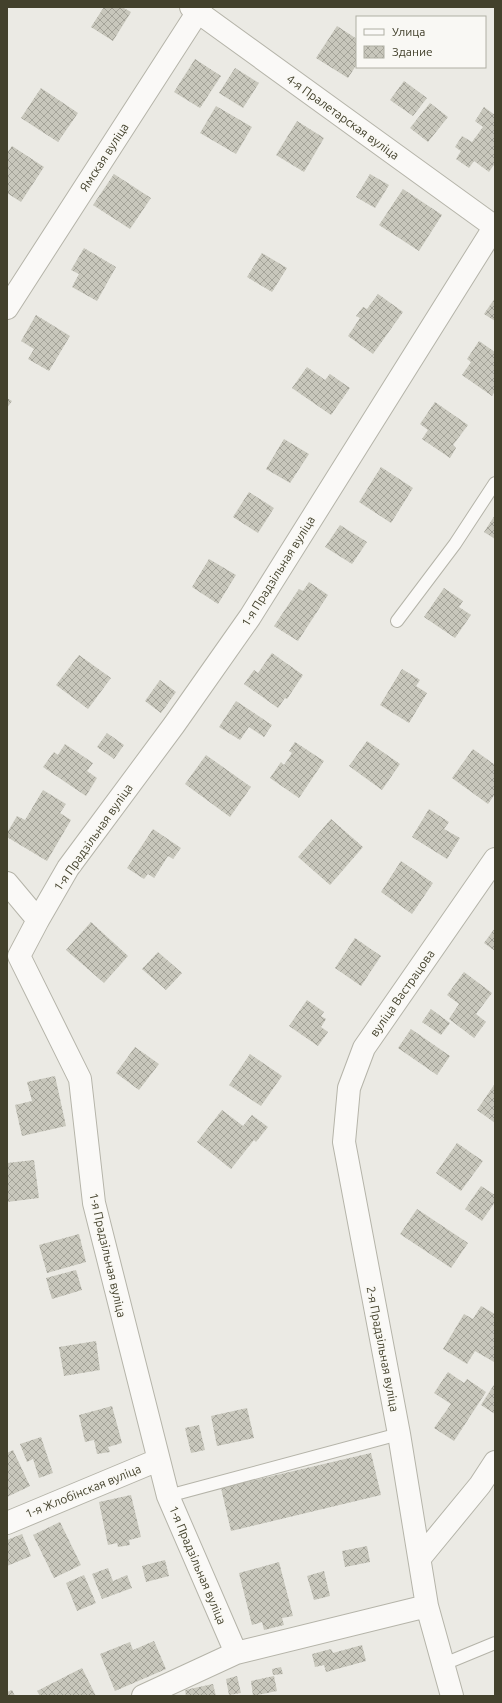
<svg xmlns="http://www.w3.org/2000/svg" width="502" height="1703" font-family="Ubuntu,sans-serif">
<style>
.building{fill:url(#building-cross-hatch)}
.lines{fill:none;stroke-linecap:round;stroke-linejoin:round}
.service-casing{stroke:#b5b4a9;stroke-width:14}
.minor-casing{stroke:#b5b4a9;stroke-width:24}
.service{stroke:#faf9f7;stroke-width:12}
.minor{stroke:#faf9f7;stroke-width:22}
.labels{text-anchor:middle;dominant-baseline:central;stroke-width:3.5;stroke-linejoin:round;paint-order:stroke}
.street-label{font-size:12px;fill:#43412c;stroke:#f9f8f4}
</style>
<defs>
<pattern id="building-cross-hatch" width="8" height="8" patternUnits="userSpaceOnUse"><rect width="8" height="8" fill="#c8c7bc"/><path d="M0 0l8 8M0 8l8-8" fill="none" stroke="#a4a399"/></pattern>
</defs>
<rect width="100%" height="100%" fill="#ebeae4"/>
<!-- building -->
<path class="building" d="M104,7h18l9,5 -18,29 -22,-14z
M337,26l20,13v25l-9,14 -32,-20z
M195,59l26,17 -21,32 -26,-16z
M235,68l24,15 -16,25 -24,-15z
M404,81l23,17 -14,18 -23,-16z
M41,88l37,25 -20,29 -37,-24z
M430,103l18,14 -20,25 -18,-14z
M216,106l36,21 -16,27 -36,-21z
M484,107l11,8v48l-6,9 -15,-11 -5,7 -13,-9 5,-8 -6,-4 7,-11 10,6 11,-15 -8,-6z
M297,121l27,17 -20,34 -28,-17z
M12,146l32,21 -23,35 -14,-9v-40z
M114,174l37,24 -21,31 -37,-24z
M370,174l19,11 -14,23 -19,-11z
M403,189l39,26 -23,36 -40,-26z
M84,248l32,19 -19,34 -25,-14 7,-13 -8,-4z
M262,253l25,15 -15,24 -25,-15z
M378,294l25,18 -30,42 -25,-18 12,-18 -4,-2 7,-9 4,2z
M495,298v23l-11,-7z
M36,315l34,21 -21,35 -21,-12 6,-10 -13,-8z
M479,341l16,11v39l-3,5 -30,-21 9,-13 -4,-3z
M307,367l18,13 5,-6 20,14 -19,27 -39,-27z
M7,398l5,3 -5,7z
M435,402l33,23 -15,20 3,3 -6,10 -28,-19 6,-9 -8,-6z
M284,439l25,15 -19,29 -24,-14z
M381,467l32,21 -22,35 -32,-21z
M249,492l25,16 -16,25 -25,-16z
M495,515v24l-11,-7z
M340,525l27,17 -15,22 -27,-17z
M209,559l27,16 -18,29 -26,-17z
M309,582l19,13 -30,46 -24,-15 25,-37 4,2z
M444,588l19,13 -4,6 12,8 -16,23 -31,-21z
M272,653l31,22 -16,24 -2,-1 -7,10 -34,-24 10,-14 4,3z
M79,655l32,23 -23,31 -32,-24z
M402,669l18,11 -4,6 11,7 -18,30 -29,-18z
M160,680l16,12 -15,21 -16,-12z
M236,701l36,24 -8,12 -15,-10 -9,13 -21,-13z
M107,733l17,12 -10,14 -17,-12z
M367,741l33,23 -18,26 -33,-24z
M295,742l29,19 -25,37 -29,-20 11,-16 3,3 8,-12 -3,-2z
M65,744l28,19 -6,8 10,7 -11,18 -43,-29 11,-15 4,3z
M473,749l22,16v29l-7,10 -36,-26z
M206,755l45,32 -21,30 -45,-33z
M43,790l23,14 -6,9 11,7 -24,41 -40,-24v-4l10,-17 8,4z
M429,809l20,13 -5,7 16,9 -13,21 -35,-22z
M331,819l32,28 -33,38 -32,-28z
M153,829l28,19 -8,11 -5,-3 -14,22 -6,-4 -4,5 -17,-11z
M401,861l32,22 -21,31 -31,-22z
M91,922l37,34 -24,27 -38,-33z
M495,928v23l-11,-8z
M355,938l26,18 -20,30 -26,-18z
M158,952l24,21 -16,17 -24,-21z
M464,972l28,21 -16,21 10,8 -12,16 -25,-19 10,-15 -12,-9z
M307,1000l17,12 -3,4 5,3 -5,8 7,5 -10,14 -29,-20z
M431,1009l19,14 -9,12 -19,-13z
M411,1029l39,27 -13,19 -39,-27z
M135,1047l24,17 -20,26 -23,-17z
M250,1054l32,22 -21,30 -32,-21z
M55,1076l11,50 -44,10 -7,-31 17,-4 -5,-19z
M494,1085l1,1v37l-18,-13z
M222,1110l21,16 9,-11 16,12 -12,15 -2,-2 -23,29 -34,-27z
M457,1143l26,18 -22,30 -25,-18z
M34,1160l5,38 -32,4v-39z
M481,1186l14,9v7l-13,19 -17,-12z
M417,1209l51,34 -17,25 -51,-34z
M79,1234l7,28 -39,11 -8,-28z
M76,1270l6,20 -30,9 -6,-21z
M481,1306l14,8v46l-1,2 -19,-11 -8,13 -24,-15 21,-35 9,5z
M96,1341l4,29 -36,6 -5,-29z
M448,1372l16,11 3,-4 19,13 -32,49 -20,-13 17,-24 -17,-11z
M495,1383v31l-14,-9z
M112,1406l10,37 -14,4 2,5 -13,2 -3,-14 -9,2 -6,-27z
M247,1408l7,30 -37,8 -6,-30z
M199,1425l6,25 -14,3 -6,-25z
M41,1437l12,36 -14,5 -6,-19 -6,3 -7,-18z
M13,1450l17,36 -23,11v-44z
M371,1453l10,42 -150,36 -10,-43z
M131,1495l10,42 -12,3 1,5 -12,2 -1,-4 -9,2 -9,-43z
M60,1522l21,43 -27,13 -21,-43z
M22,1534l9,22 -24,10v-26z
M367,1546l3,16 -25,5 -3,-16z
M165,1560l4,16 -23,6 -4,-16z
M279,1562l14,54 -11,2 2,7 -20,5 -2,-8 -10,3 -13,-52z
M108,1568l5,13 14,-6 5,13 -30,11 -10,-25z
M324,1571l6,25 -16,4 -7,-24z
M84,1575l12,28 -19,8 -11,-28z
M154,1641l12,28 -51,22 -15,-37 30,-12 3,8z
M362,1645l4,16 -40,11 -2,-7 -9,2 -3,-13 19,-5 2,4z
M281,1667l2,7 -10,1 -1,-6z
M82,1668l14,28h-56l-3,-5z
M237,1676l4,17 -12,2 -3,-16z
M274,1676l3,15 -24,5 -2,-15z
M213,1684l3,12h-30l-1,-6z
M12,1690l3,6h-8v-4z"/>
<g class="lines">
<defs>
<path id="service" d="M397,621l58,-77 40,-61
M168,1496l231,-62
M444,1664l51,-21"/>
<path id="minor" d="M191,7l304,220
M7,308l194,-301
M7,883l31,37
M7,1523l151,-63
M420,1558l60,-73 15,-23
M236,1653l-68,-157 -74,-293 -14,-124 -61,-123 19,-36 30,-52 106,-143 76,-108 245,-391
M143,1696l93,-43 191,-47
M452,1696l-25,-90 -28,-172 -55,-292 5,-54 15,-40 131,-189"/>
</defs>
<!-- service casing -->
<use href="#service" class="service-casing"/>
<!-- minor casing -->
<use href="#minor" class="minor-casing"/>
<!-- service -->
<use href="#service" class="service"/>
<!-- minor -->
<use href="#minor" class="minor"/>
</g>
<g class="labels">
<!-- street labels -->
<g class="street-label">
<text transform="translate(343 117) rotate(36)">4-я Пралетарская вуліца</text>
<text transform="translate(104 157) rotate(-57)">Ямская вуліца</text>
<text transform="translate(278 571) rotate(-58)">1-я Прадзільная вуліца</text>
<text transform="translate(93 837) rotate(-55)">1-я Прадзільная вуліца</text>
<text transform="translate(402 993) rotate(-55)">вуліца Вастрацова</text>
<text transform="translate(108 1255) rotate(77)">1-я Прадзільная вуліца</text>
<text transform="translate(383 1349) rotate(79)">2-я Прадзільная вуліца</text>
<text transform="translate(83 1491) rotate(-22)">1-я Жлобінская вуліца</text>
<text transform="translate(198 1565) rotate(67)">1-я Прадзільная вуліца</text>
</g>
</g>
<!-- border -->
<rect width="502" height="1703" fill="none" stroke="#43412c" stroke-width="16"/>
<!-- legend -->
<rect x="356" y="16" width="130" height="52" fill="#f9f8f4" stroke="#b0afa4"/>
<rect x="364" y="29" width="20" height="6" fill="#faf9f7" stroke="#b0afa4"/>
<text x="392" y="36" font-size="12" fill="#43412c">Улица</text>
<rect x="364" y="46" width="20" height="12" fill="url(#building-cross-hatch)" stroke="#b0afa4"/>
<text x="392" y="56" font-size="12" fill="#43412c">Здание</text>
</svg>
